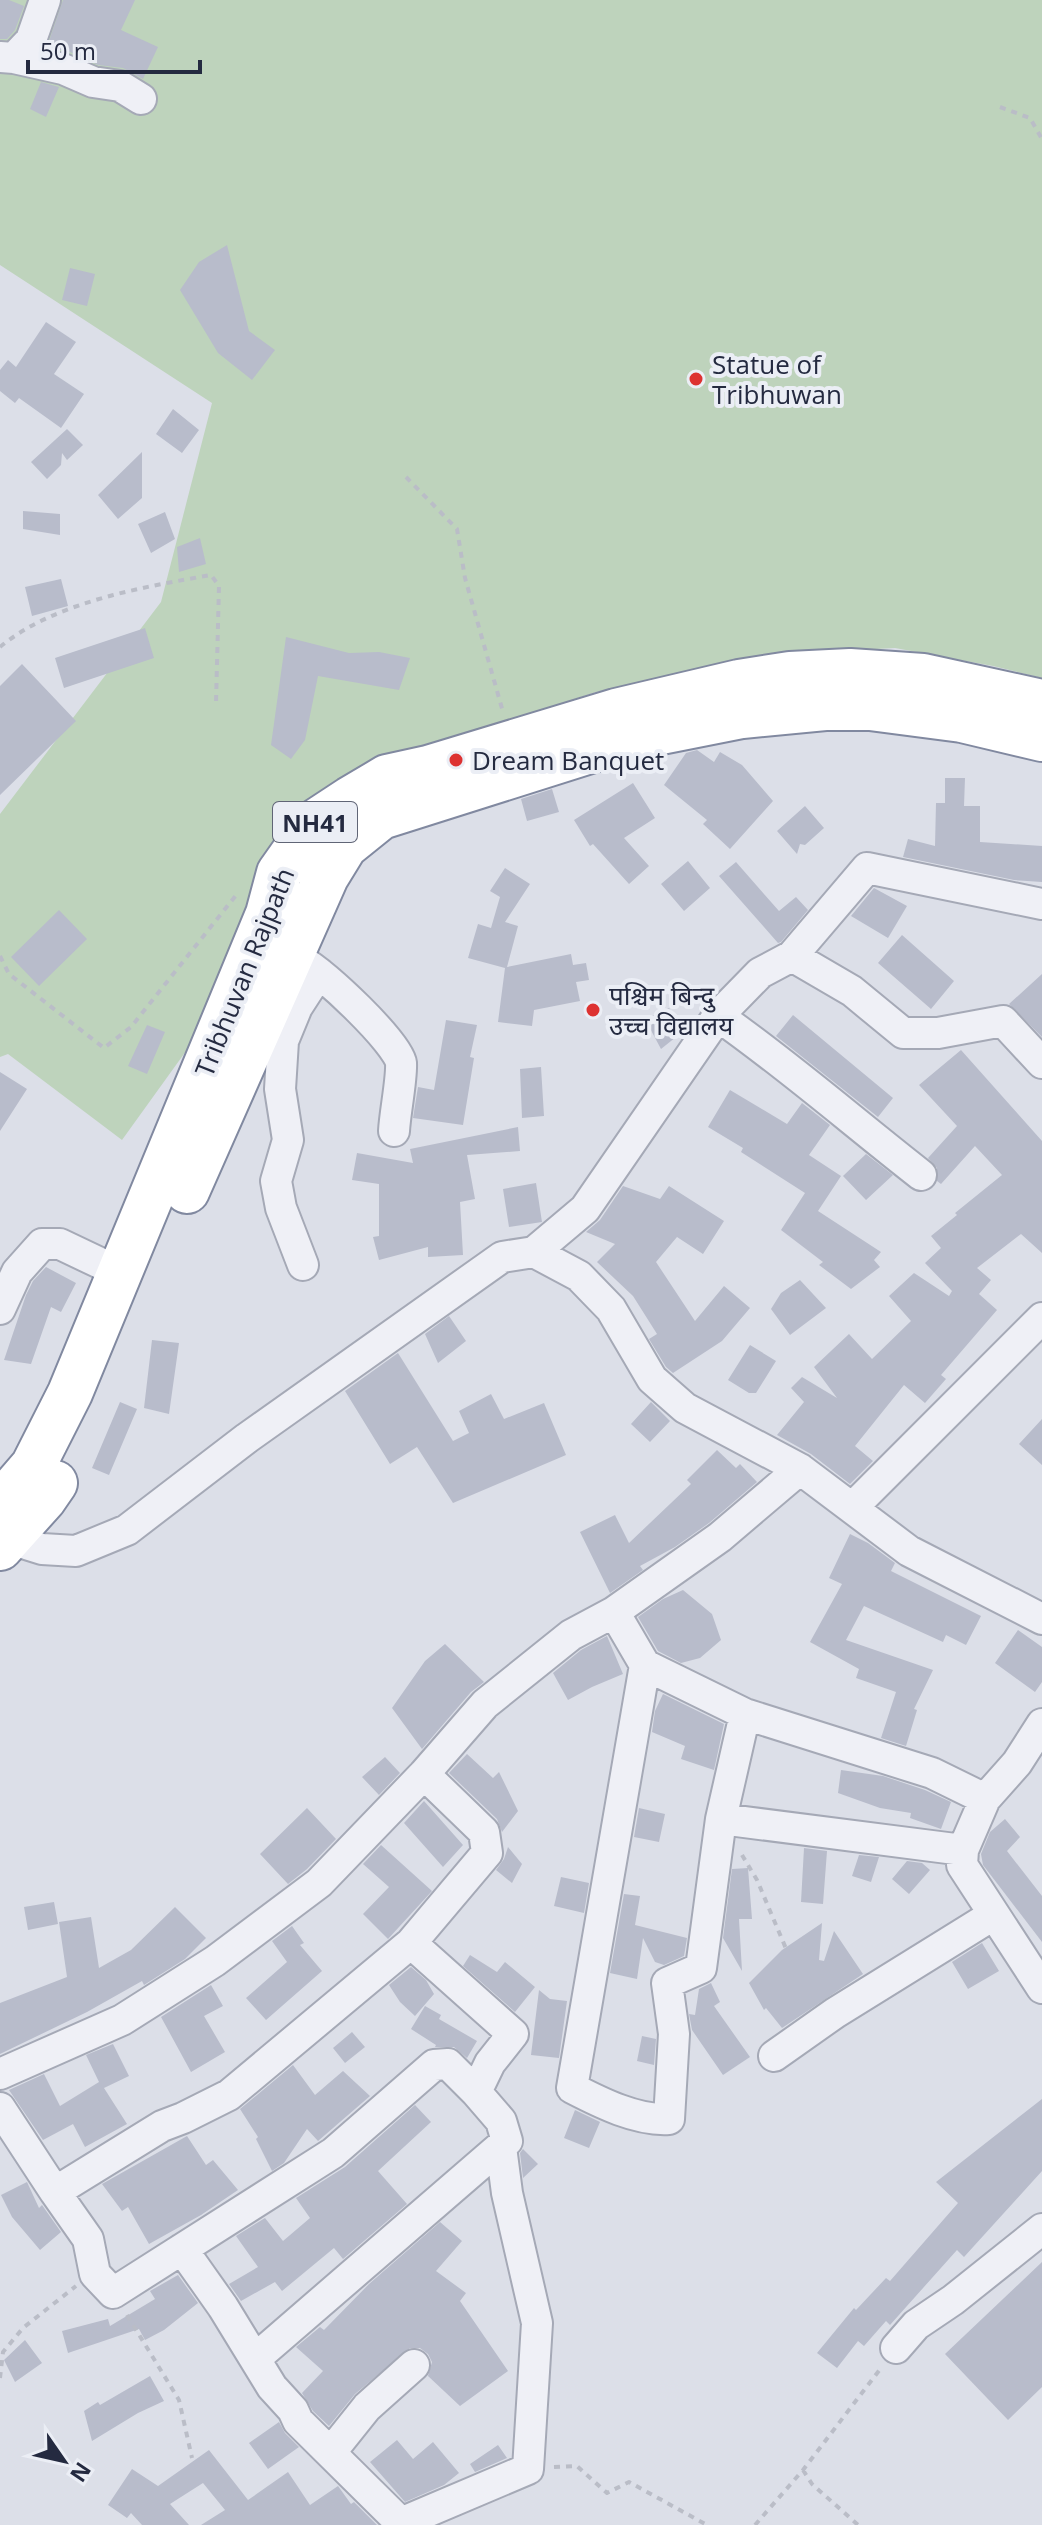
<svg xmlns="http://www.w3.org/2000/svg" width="1042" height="2525" font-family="'Open Sans','Noto Sans Devanagari',sans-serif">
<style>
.green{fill:#bed3bc}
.building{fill:#b8bccb}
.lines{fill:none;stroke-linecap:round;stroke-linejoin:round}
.minor-casing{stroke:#a5a9b6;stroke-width:34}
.highway-casing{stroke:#8189a0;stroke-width:48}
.path{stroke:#babdc7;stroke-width:4;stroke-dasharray:6 6;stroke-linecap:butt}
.minor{stroke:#eff0f6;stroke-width:30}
.highway{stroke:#fff;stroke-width:44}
.poi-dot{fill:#dd3231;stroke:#ebeef5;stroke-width:3}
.labels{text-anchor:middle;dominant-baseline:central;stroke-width:8;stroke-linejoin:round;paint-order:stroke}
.shield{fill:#ebeef5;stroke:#606576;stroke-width:2}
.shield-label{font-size:24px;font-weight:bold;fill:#242a40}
.poi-label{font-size:26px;fill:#242a40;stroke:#ebeef5;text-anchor:start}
.street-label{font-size:26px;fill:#242a40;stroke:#ebeef5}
</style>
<rect width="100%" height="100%" fill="#dcdfe8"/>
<!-- green -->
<path class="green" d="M0,0h1042v678l-49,-12 -98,-18 -115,6 -184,38 -228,75 -23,79 -79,94 -144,200 -114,-86 -8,3v-243l161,-212 51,-199 -212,-138z"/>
<!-- building -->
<path class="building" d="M0,0h9l15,6 -9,24 -8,9h-7z
M63,0h72l-14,30 37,17 -15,32 -20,-11 -25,-3 -28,-13 -23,-5z
M41,82l18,5 -13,30 -16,-8z
M227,245l22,86 26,19 -23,30 -34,-27 -38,-63 19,-28z
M70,268l25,6 -8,32 -25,-6z
M46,322l30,20 -22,32 30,20 -23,34 -42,-30 -4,5 -15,-12v-21l8,-10 8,7z
M173,409l26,21 -17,23 -26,-19z
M67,429l16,16 -16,15 -5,-7 -1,12 -14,14 -16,-17z
M142,452v46l-24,21 -20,-24z
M23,511l37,3v21l-37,-6z
M165,512l10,27 -24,14 -13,-29z
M200,538l6,26 -27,8 -2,-25z
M61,579l7,27 -36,10 -7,-29z
M145,628l9,30 -90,30 -9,-30z
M286,637l63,16 30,-1 31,6 -11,32 -81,-14 -13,64 -14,19 -20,-14z
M22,664l54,57 -76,74v-109z
M697,750l17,12 6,-10 22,13 31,36 -43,48 -27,-25 4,-4 -43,-35 22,-32z
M945,778h20l-1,28h16v36l62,4v36l-28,-2 -111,-23 5,-18 27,7 1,-43h9z
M633,783l22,35 -31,20 25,28 -20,18 -36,-40 -3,2 -16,-26z
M552,789l7,23 -32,9 -6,-22z
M805,806l19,22 -19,17 -5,-1 -3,10 -20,-23z
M688,861l22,27 -26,23 -23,-27z
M736,862l43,49 17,-14 12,13 -27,32 -3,1 -59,-67z
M505,868l25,16 -25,38 13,4 -11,41 64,-13 2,11 13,-2 3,17 -13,2 4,19 -46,9 -2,16 -34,-4 7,-54 -37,-10 10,-34 13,4 9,-31 -10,-6z
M874,888l33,18 -19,32 -37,-22z
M59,910l28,29 -48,47 -28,-29z
M902,935l52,46 -23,28 -53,-46z
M1042,974v63l-33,-33z
M669,1008l17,21 -25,20 -15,-28 16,-12z
M793,1015l100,83 -15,19 -102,-81z
M446,1020l31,5 -7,32 4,1 -11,67 -50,-7 5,-31 16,3z
M147,1025l18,7 -18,42 -19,-8z
M961,1050l81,91v112l-21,-19 -44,34 14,12 -12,14 18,16 -56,65 5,4 -21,24 -21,-18 -49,61 18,15 -23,23 -39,-30 -34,-19 27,-33 -13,-14 11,-11 35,21 -23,-31 35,-33 23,25 39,-38 -22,-25 25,-23 35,23 3,-5 -27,-28 16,-15 -10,-12 26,-21 -2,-2 47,-38 -27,-29 -34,38 -4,-3v-13l-9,-10 29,-32 -38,-41z
M541,1067l3,49 -22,2 -2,-49z
M0,1072l27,17 -27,42z
M730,1090l57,34 15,-21 28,22 -21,30 32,21 -23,35 63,41 -7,8 6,7 -29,22 -32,-24 4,-3 -42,-32 24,-37 -64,-41 2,-4 -35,-21z
M518,1127l2,24 -53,4 8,44 -15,3 3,53 -35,2v-10l-49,13 -6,-23 6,-1v-52l-27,-4 5,-27 56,10 -3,-14z
M866,1154l27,21 -27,25 -23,-24z
M536,1183l6,39 -33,5 -6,-38z
M623,1186l37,13 9,-13 55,35 -21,33 -26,-17 -21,25 39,59 29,-35 26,22 -28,33 -49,32 -7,-6 -17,-28 8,-5 -24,-38 -36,-34 18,-18 -29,-12 14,-12z
M46,1267l30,16 -15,29 -10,-5 -20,57 -27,-4 22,-65 7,-14z
M800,1280l26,28 -36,27 -19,-26 10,-16z
M449,1316l17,25 -28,22 -13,-29z
M152,1340l27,3 -10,71 -25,-6z
M750,1345l26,16 -20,32h-7l-21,-13z
M398,1353l55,88 16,-8 -10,-22 32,-17 13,25 40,-16 22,52 -113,48 -36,-56 -27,17 -45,-73z
M120,1402l17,7 -28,66 -17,-7z
M651,1402l19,19 -20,21 -19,-18z
M1042,1419v46l-23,-21z
M717,1450l19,18 4,-4 17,18 -48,41 -34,24 -35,19 3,4 -33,23 -30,-61 35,-17 14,28 62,-59 -4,-4z
M850,1534l18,9 27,20 -4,8 90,45 -15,29 -20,-10 -3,7 -79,-36 -18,34 87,30 -19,39 3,1 -11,36 -25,-8 15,-46 -40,-14 3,-9 -49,-27 32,-58 -13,-6z
M683,1590l29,24 9,26 -21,18 -19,5 -23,-12 -20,-34 25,-18z
M1018,1630l24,17v35l-7,10 -40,-29z
M607,1636l16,38 -31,13 -24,13 -15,-27 28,-23z
M445,1644l39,38 -13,10 -49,57 -30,-41 33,-47z
M663,1694l61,30 -10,46 -33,-11 4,-13 -33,-14 3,-21z
M467,1754l26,24 6,-6 19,39 -16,21 -5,-13 -48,-46z
M385,1757l15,16 -21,22 -17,-18z
M841,1770l42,6 42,14 26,12 -10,27 -31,-11 1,-5 -31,-5 -42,-15z
M424,1801l39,44 -20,22 -39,-44z
M307,1808l29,31 -29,30 -19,15 -28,-30z
M639,1808l26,6 -6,28 -25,-5z
M1005,1819l15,18 -13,14 35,45v46l-59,-77 -2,-11 9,-22z
M381,1845l51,46 -44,48 -25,-25 26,-27 -26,-23z
M508,1847l14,17 -10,19 -16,-13 8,-11z
M804,1848l23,3 -4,53 -22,-2z
M859,1855l20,2 -8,25 -19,-6z
M907,1861l15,2 8,7 -21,24 -17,-15z
M748,1868l4,51h-13l3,52 -19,-33 9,-69z
M561,1877l28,6 -5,30 -30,-7z
M624,1894l16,2 -5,29 52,13 -3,18 -20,9 -9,-3 -12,-24 -6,41 -27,-6z
M54,1902l4,22 -30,6 -4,-23z
M175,1907l31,31 -21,21 -41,26 -2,-4 -55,31 -87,42v-51l67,-26 -8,-55 32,-5 8,51 32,-18z
M822,1923l-3,37 5,1 10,-30 29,43 -81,54 -16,-20 -2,2 -15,-27 33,-33z
M292,1926l12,17 -4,2 22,26 -56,49 -20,-22 41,-36 -15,-21z
M982,1943l17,28 -31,18 -16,-27z
M470,1955l27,17 8,-10 30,25 -20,25 -52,-46z
M411,1967l15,13 8,14 -19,22 -15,-14 -11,-17z
M711,1983l9,19 -6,4 36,51 -27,18 -31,-45 -3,-16 6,1 4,-26z
M211,1985l12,21 -19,10 21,36 -34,20 -30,-55z
M539,1990l11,9 17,2 -8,57 -28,-3z
M425,2006l16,9 -2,4 38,22 -10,17 -13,-11h-19l1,-2 -25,-16z
M352,2032l13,15 -20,16 -12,-15z
M642,2036l14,3 -2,26 -17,-4z
M113,2044l16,32 -25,12 23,36 -42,23 -12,-23 -30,16 -34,-50 35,-16 16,32 39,-24 -13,-27z
M293,2065l22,30 28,-24 27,25 -52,45 -11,-12 -23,34 -12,8 -16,-32 2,-2 -18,-28z
M1042,2099v72l-78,86 -7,-7 -67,75 -4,-4 -22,25 -6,-5 -21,27 -20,-15 37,-45 2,2 30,-32 4,3 68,-78 -22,-21z
M415,2105l16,17 -53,49 29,33 -64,55 -9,-11 -52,43 -7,-9 -34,19 -12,-17 29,-17 -22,-31 29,-18 18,23 27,-23 -14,-20 49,-31z
M575,2110l25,12 -11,26 -25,-10z
M187,2136l19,29 7,-5 25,30 -37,25 -52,29 -21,-37 -6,4 -20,-27z
M523,2149l15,15 -15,14 -3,-25z
M27,2182l12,26 3,-3 19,27 -21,18 -28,-33 -11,-22z
M440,2222l22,19 -26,30 30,22 -6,8 48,70 -48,35 -32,-30 4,-14 -4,-8 -8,-6h-10l-55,46 -26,32 -16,-15 -11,-18 21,-22 -27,-24 24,-20 4,3 45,-46z
M1042,2262v125l-34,33 -63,-66z
M178,2275l20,28 -34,27 -19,10 -6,-11 -71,24 -6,-22 46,-12 2,7 45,-27 -5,-8z
M25,2340l17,23 -27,19 -11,-22z
M150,2376l14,25 -26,12 -46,28 -8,-30 14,-9 2,3z
M279,2422l6,11 14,14 -31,22 -19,-26z
M397,2440l16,19 20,-17 26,31 -15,12 -39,17 -35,-40z
M498,2445l9,13 -32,14 -5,-8z
M209,2450l39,50 40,-28 22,33 28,-19 13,18 3,-2 23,23h-176l24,-15 -22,-27 -33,21 19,21h-47l-11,-12 -4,5 -19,-13 24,-36 26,17z"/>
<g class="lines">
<defs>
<path id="minor" d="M0,57l14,1 17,-18 14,-40
M14,58l49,11 30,13 27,4 21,13
M792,956l60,35 51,42h35l65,-12 39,42
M303,962c19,9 96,82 98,101 1,16 -6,49 -7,68
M718,1016c70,49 135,106 203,159
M534,1252l51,-43 133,-193 42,-43 32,-17 75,-88 175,36
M303,1265l-22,-57 -5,-27 12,-41 -8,-51 3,-48 14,-34 22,-34
M0,1309l17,-37 25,-28h18l61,29
M800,1469l-80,68 -106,75 31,53 100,49 187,59 53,26
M852,1508l190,-190
M0,1531l10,8 32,10 34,2 51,-21 120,-92 255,-181 32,-5 45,24 32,33 41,70 33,29 115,61 109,82 133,68
M645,1665l-73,423c29,15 65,33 97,31l5,-85 -7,-51 34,-15 20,-149 24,-105
M1042,1724l-25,39 -32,36 -22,51 -1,15 80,123
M721,1819l242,31
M774,2056l61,-43 158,-98
M0,2074l122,-54 93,-59 104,-78 105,-109
M0,2108l55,84 107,-66 21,-8 46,-23 182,-152
M55,2192l33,47 7,35 18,19 220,-140 101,-88 14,-1 28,28
M182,2249l41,58 49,80 21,23 5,11 105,104
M896,2348l20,-23 37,-25 89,-71
M256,2358l251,-217 -6,-20 -25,-29 14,-29 23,-29 -102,-91 76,-90 -3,-21 -60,-58 61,-70 86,-69 43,-23
M331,2452l36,-45 47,-42
M403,2522l125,-53 9,-146 -30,-130 -6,-46"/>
<path id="highway" d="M187,1191l139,-314 19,-31 36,-29 250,-79 111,-22 83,-8h45l92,12 80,19
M0,1504l33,-38 37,-73 198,-479 11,-41 36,-51 35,-23 37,-22 41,-9 188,-57 123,-29 51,-8 60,-3 73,5 119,26
M0,1548l44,-49 11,-16"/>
</defs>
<!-- minor casing -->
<use href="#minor" class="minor-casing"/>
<!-- highway casing -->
<use href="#highway" class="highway-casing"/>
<!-- path -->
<path class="path" d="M1000,107l30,11 12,21
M406,477l51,52 8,49 38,134
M0,647c54,-45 143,-60 211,-72l8,11 -3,117
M0,956l9,18 95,74 27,-21 106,-133
M742,1855l15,25 30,71
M127,2315l52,85 13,58
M0,2378l3,-26 20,-24 53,-42
M554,2467l23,-1 30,27 22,-11 78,43
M803,2470l9,14 46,41
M755,2525l48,-55 78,-102"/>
<!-- minor -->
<use href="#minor" class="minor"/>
<!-- highway -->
<use href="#highway" class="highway"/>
</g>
<!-- markers -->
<g class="poi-dot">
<circle cx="696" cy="379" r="8"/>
<circle cx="456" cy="760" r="8"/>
<circle cx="593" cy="1010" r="8"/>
</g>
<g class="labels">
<!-- shield labels -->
<rect class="shield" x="273" y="802" width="84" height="40" rx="6"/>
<g class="shield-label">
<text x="315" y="822">NH41</text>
</g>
<!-- poi labels -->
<g class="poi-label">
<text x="712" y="364">Statue of<tspan x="712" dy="30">Tribhuwan</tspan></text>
<text x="472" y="760">Dream Banquet</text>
<text x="609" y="995">पश्चिम बिन्दु<tspan x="609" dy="30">उच्च विद्यालय</tspan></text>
</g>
<!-- street labels -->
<g class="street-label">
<text transform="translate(244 972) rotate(-68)">Tribhuvan Rajpath</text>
</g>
</g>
<!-- north arrow -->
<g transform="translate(64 2461) rotate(124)" stroke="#ebeef5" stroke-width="6" paint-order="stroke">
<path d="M0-6L14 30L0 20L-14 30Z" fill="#242a40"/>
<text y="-12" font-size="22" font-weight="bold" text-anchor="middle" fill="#242a40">N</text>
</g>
<!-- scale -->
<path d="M28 60v12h172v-12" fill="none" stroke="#242a40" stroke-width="4"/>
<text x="40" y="60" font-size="24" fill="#242a40" stroke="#ebeef5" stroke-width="6" paint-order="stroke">50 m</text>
</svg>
